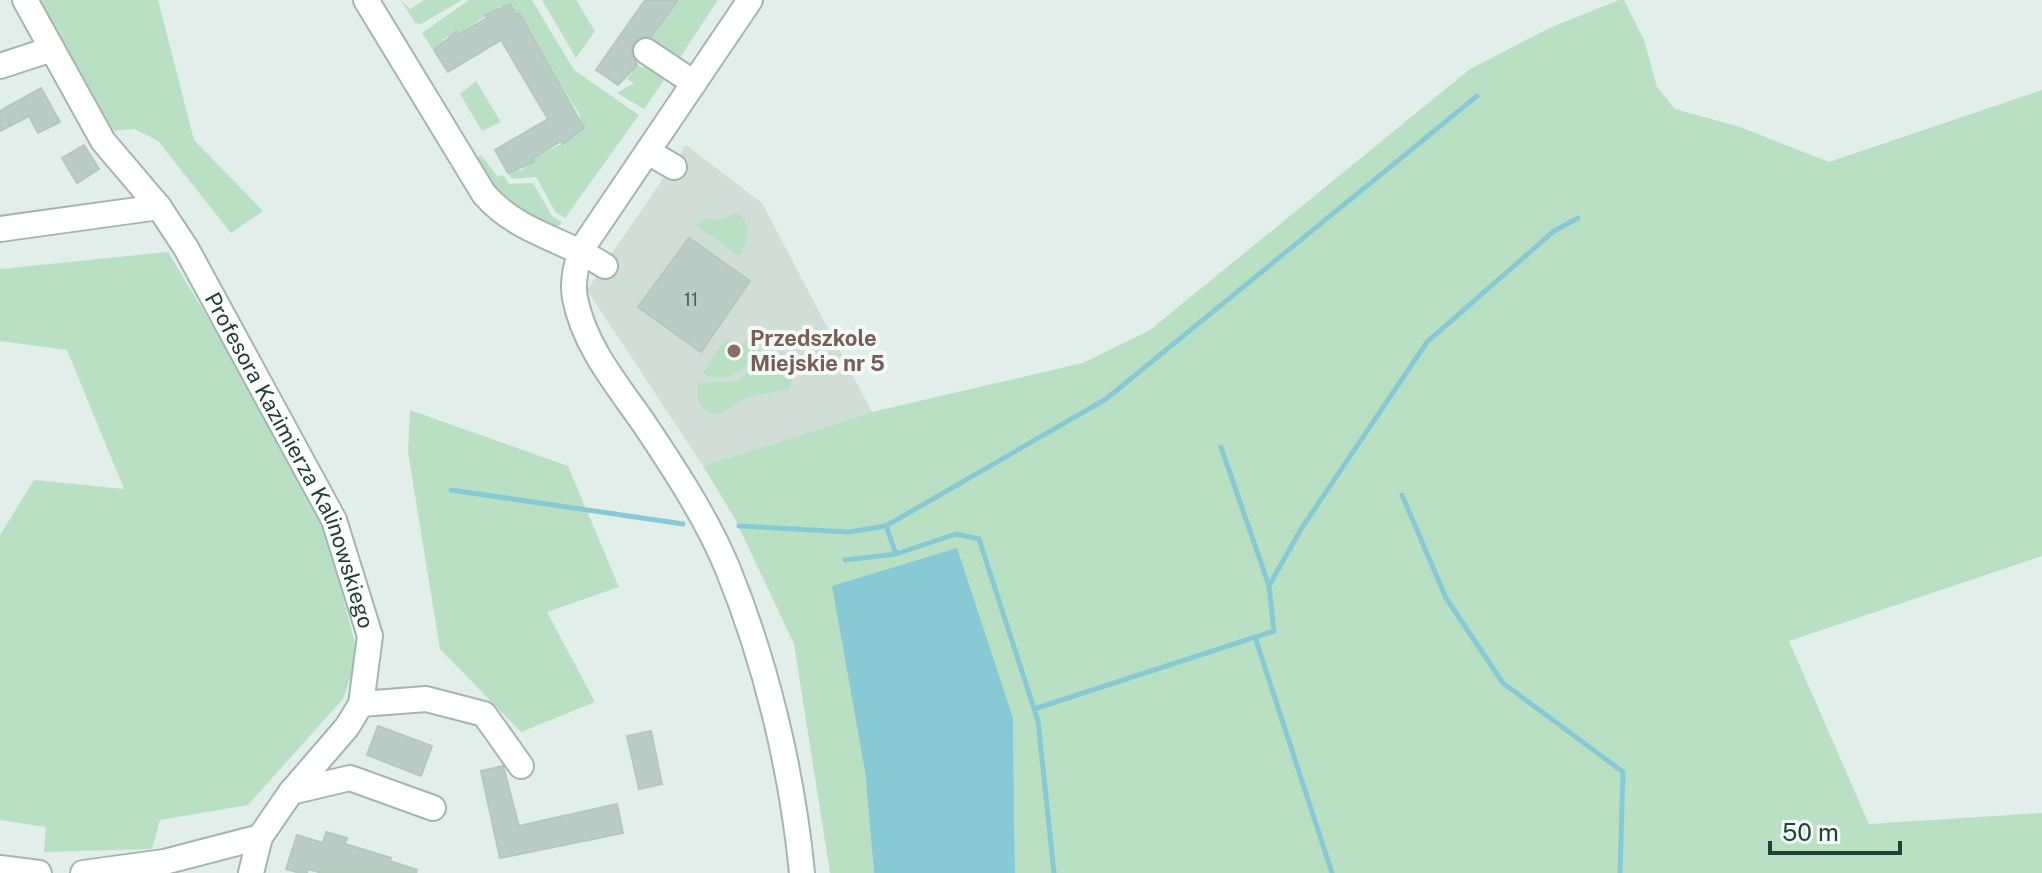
<svg xmlns="http://www.w3.org/2000/svg" width="2042" height="873" font-family="'Public Sans',sans-serif">
<style>
.built{fill:#d1ded8}
.green{fill:#bae0c4}
.water{fill:#87cad6}
.lines{fill:none;stroke-linecap:round;stroke-linejoin:round}
.stream{stroke:#87cad6;stroke-width:5}
.building{fill:#baccc5;stroke:#b4c8c0;stroke-width:2}
.minor-casing{stroke:#a4b6b0;stroke-width:28}
.minor{stroke:#fff;stroke-width:24}
.education-dot{fill:#8d6e63;stroke:#f3faf7;stroke-width:3}
.labels{text-anchor:middle;dominant-baseline:central;stroke-width:8;stroke-linejoin:round;paint-order:stroke}
.number-label{font-size:18px;fill:#47635b}
.education-label{font-size:22px;font-weight:bold;fill:#785e54;stroke:#f3faf7;text-anchor:start}
.street-label{font-size:22px;fill:#214038;stroke:#f3faf7}
</style>
<rect width="100%" height="100%" fill="#e2eee9"/>
<!-- built -->
<path class="built" d="M686,145l76,58 110,209 -169,54 -116,-176z"/>
<!-- green -->
<path class="green" d="M39,0h119l36,140 69,71 -32,22 -73,-92 -23,-12 -25,2z
M401,0l9,9 14,-9h38l-41,24 -6,-1z
M469,0h63l42,70 65,45 -74,103 -9,-5 -20,-36 -24,2 -4,-6 9,-5 3,3 13,-8 -1,-4 44,-23 4,-21 -54,-84 2,-2 -9,-15 -3,1 -6,-10 -11,2 -42,28 -2,-3 -13,8 1,4 -10,6 -11,-17z
M542,0h34l19,31 -19,27z
M682,0h36l-41,62 -28,-22 27,-38z
M1619,0h5l20,40 13,47 18,22 65,18 89,35 213,-72v466l-253,85 80,183 173,-11v60h-1027l-2,-155 -148,53 9,102h-44l-36,-229 -59,-125 -32,-53 169,-54 211,-49 67,-33 320,-261 82,-42z
M647,64l20,12 -23,33 -27,-16 17,-10 -7,-4 10,-14 6,3z
M476,81l25,41 -19,9 -22,-37z
M481,155l17,22 5,-2 6,9 24,-1 19,33 10,6 -6,7 -50,-23 -32,-46z
M735,213c18,6 13,30 4,43l-44,-31 12,-7 11,3z
M168,252l103,171 54,105 33,127 -15,44 -95,106 -88,15 -8,29 -108,3 2,-25 -46,-7v-285l34,-55 90,9 -57,-139 -67,-9v-72z
M760,339c-6,28 -29,46 -58,35l23,-34 16,3z
M770,354l21,5 4,12 -6,18 -42,8 -29,18c-18,-3 -23,-15 -19,-32l38,-2z
M410,410l158,56 51,121 -72,25 48,90 -74,30 -81,-83 -32,-197z"/>
<!-- water -->
<path class="water" d="M957,548l56,170 2,155h-141l-9,-102 -33,-185z"/>
<g class="lines">
<!-- stream -->
<path class="stream" d="M451,490l232,34
M1402,495l44,103 57,85 120,89 -3,101
M739,526l110,6 37,-6 220,-127 371,-303
M886,526l10,28
M845,560l51,-6 60,-20 23,5 59,182 16,152
M1269,586l32,-57 126,-187 127,-111 24,-13
M1255,637l77,236
M1034,709l240,-78 -5,-45 -48,-139"/>
</g>
<!-- building -->
<path class="building" d="M645,0h33l-27,37h-11l-6,5 -3,9 6,14 -19,20 -22,-15z
M510,4l6,11 3,-2 65,115 -21,16 -2,-3 -29,18 2,3 -26,11 -13,-23 53,-31 -47,-79 -53,32 -14,-22 22,-18 1,3 30,-17 -2,-3z
M41,88l19,34 -22,11 -9,-17 -29,15v-20z
M84,145l15,24 -22,14 -15,-25z
M689,238l61,43 -49,71 -63,-45z
M378,726l54,20 -11,30 -54,-21z
M651,731l11,53 -23,5 -12,-53z
M503,766l16,60 98,-22 6,29 -123,25 -19,-87z
M326,832l21,6 -2,6 46,14 -1,3 27,9 -1,3h-94l-14,-4 -1,4h-7l-14,-4 11,-34 26,8z"/>
<g class="lines">
<defs>
<g id="minor">
<path id="s1" d="M25,0l78,141 56,66 27,41 148,272 36,116 -9,68 -14,23 -56,65 -31,45 -9,36"/>
<path d="M366,0l118,194c34,39 78,44 121,72"/>
<path d="M750,0l-169,250c-5,17 -9,31 -6,48 9,48 43,88 70,127 30,45 61,92 82,142 39,95 65,203 75,306"/>
<path d="M646,51l48,32"/>
<path d="M0,66l52,-17"/>
<path d="M648,152l26,15"/>
<path d="M0,229l159,-22"/>
<path d="M361,704l65,-5 58,15 37,52"/>
<path d="M291,792l59,-14 83,30"/>
<path d="M0,868l39,5"/>
<path d="M83,873l81,-11 96,-25"/>
</g>
</defs>
<!-- minor casing -->
<use href="#minor" class="minor-casing"/>
<!-- minor -->
<use href="#minor" class="minor"/>
</g>
<!-- markers -->
<circle class="education-dot" cx="734" cy="351" r="8"/>
<g class="labels">
<!-- number labels -->
<g class="number-label">
<text x="691" y="299">11</text>
</g>
<!-- education labels -->
<g class="education-label">
<text x="750" y="338">Przedszkole<tspan x="750" dy="25">Miejskie nr 5</tspan></text>
</g>
<!-- street labels -->
<g class="street-label">
<text stroke="none"><textPath href="#s1" startOffset="534">Profesora Kazimierza Kalinowskiego</textPath></text>
</g>
</g>
<!-- scale -->
<path d="M1770 841v12h130v-12" fill="none" stroke="#214038" stroke-width="4"/>
<text x="1782" y="841" font-size="24" fill="#214038" stroke="#f3faf7" stroke-width="6" paint-order="stroke">50 m</text>
</svg>
